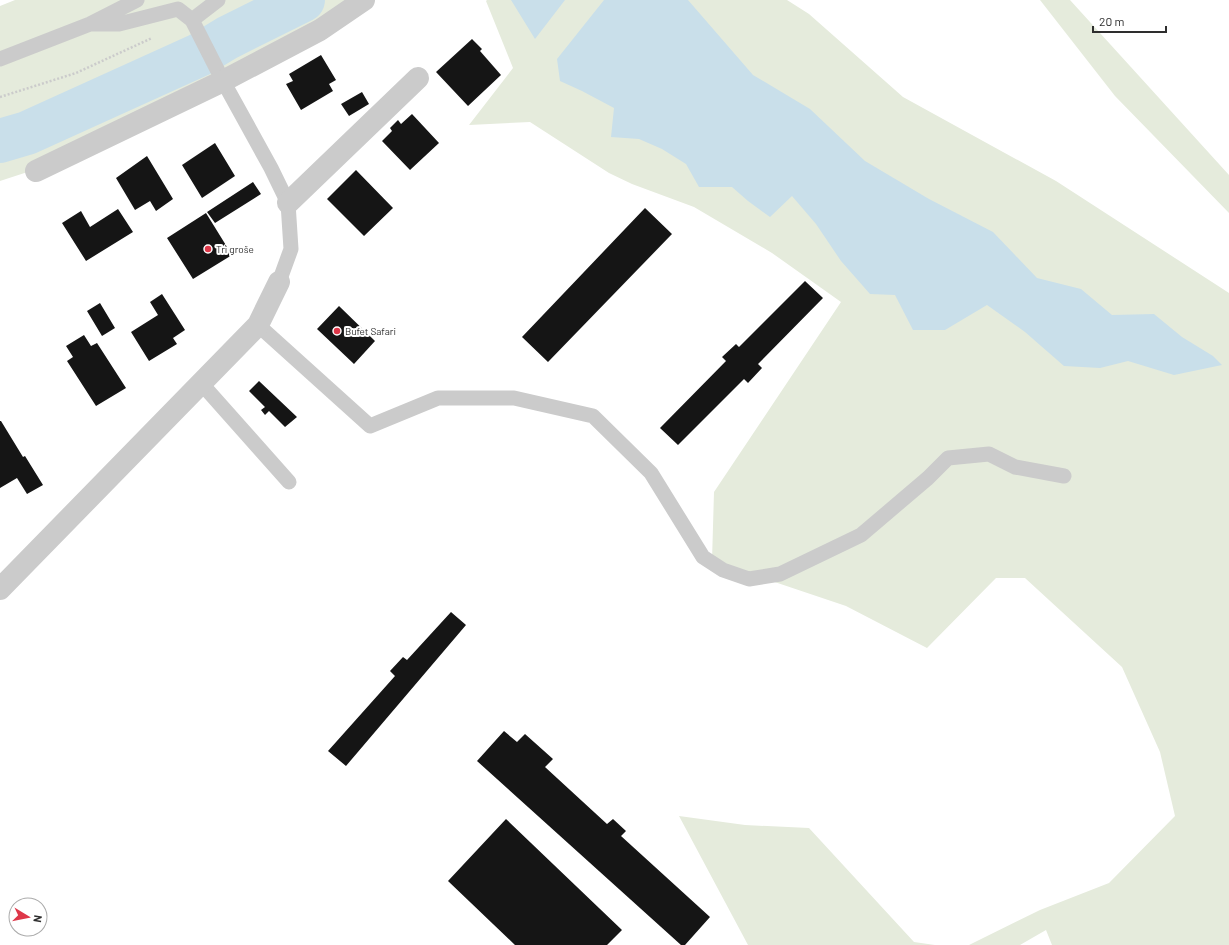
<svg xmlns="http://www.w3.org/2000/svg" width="1229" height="945" font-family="Barlow,sans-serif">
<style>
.green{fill:#e5ebdc}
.water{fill:#c9dfea}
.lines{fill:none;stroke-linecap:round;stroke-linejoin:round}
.river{stroke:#c9dfea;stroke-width:44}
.building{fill:#151515}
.path{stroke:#cbcbcb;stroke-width:2.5;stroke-dasharray:2 2;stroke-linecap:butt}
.lane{stroke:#cbcbcb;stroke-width:15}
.street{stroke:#cbcbcb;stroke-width:22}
.poi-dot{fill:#de3749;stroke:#fff;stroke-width:1.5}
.labels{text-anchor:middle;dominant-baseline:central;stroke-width:4;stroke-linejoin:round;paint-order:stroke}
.poi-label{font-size:10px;fill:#2e2e2e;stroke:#fff;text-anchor:start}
</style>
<rect width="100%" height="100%" fill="#fff"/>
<!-- green -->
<path class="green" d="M15,0h336l-253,149 -98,32v-175z
M487,0h300l22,14 94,83 153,84 173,112v652h-177l-6,-15 -26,15h-51l71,-35 69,-27 66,-67 -15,-64 -38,-85 -97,-89h-29l-69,70 -81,-42 -134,-45 2,-69 127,-190 -69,-49 -78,-46 -62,-23 -23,-11 -79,-51 -61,3 44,-57 -27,-67z
M1040,0h30l159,175v38l-114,-117z
M679,816l66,9 64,3 105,114 21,3h-187z"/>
<!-- water -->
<path class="water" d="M511,0h54l-30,39z
M604,0h84l65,75 57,34 55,52 64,38 64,33 44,46 44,11 31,26 42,-1 28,23 31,19 9,9 -48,10 -46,-14 -28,7 -36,-2 -39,-34 -38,-27 -42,25h-32l-18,-35 -25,-1 -29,-33 -25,-37 -24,-28 -22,21 -22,-16 -16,-14h-33l-13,-23 -24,-15 -23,-10 -28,-2 3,-29 -32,-17 -22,-10 -3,-22z"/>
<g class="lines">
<!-- river -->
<path class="river" d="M0,141l27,-8 172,-78 28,-17 76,-38"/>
</g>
<!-- building -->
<path class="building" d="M472,39l10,10 -2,2 21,24 -33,31 -32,-34z
M321,55l15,25 -7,4 4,7 -32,19 -15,-26 7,-3 -4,-7z
M362,92l7,12 -20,12 -8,-12z
M412,114l27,29 -29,27 -28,-29 10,-10 -2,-3 8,-8 3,4z
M215,143l20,33 -33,22 -20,-33z
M147,156l26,43 -17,12 -6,-10 -15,9 -19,-32z
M356,170l37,38 -29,28 -37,-37z
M253,182l8,12 -46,29 -8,-11z
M645,208l27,26 -124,128 -26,-25z
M118,209l15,23 -47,29 -24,-38 19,-12 9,16z
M206,213l26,42 -39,24 -26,-41z
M805,281l18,17 -65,66 4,4 -14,15 -4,-4 -66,66 -18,-17 66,-67 -4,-4 14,-13 3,3z
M162,294l23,36 -12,8 4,6 -28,17 -18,-29 27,-17 -8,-13z
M100,303l15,25 -13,8 -15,-25z
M339,306l36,35 -21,23 -37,-35z
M84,335l7,11 6,-3 29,45 -30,18 -29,-45 6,-4 -7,-11z
M259,381l38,36 -12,10 -16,-16 -4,4 -4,-5 4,-3 -16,-16z
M0,421h1l22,36 2,-1 18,29 -16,9 -10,-16 -17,10z
M451,612l15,13 -120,141 -18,-15 67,-75 -5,-5 13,-14 4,3z
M504,731l13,11 8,-8 28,25 -8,8 62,57 6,-5 13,12 -5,5 89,81 -25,28h-4l-204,-184z
M506,819l116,111 -15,15h-92l-67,-64z"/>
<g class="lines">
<!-- path -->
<path class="path" d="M0,97l76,-24 76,-35"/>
<!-- lane -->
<path class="lane" d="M218,0l-26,20 31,61 48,87 17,35 3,46 -12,33
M93,24h26l59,-15 14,11
M0,59l90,-35 47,-24
M258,325l112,101 68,-28h76l79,18 58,57 52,84 20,13 26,9 31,-5 81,-39 67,-57 20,-20 41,-4 26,13 49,9
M201,383l88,99"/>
<!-- street -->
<path class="street" d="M36,171l187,-90 97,-51 44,-30
M288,203l130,-125
M0,589l258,-264 21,-43"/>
</g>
<!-- markers -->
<g class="poi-dot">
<circle cx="208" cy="249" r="4"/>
<circle cx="337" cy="331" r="4"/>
</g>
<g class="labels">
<!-- poi labels -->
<g class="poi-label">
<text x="216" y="249">Tri groše</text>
<text x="345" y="331">Bufet Safari</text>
</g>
</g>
<!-- north arrow -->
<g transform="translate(28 917) rotate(100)"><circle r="19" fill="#ffffff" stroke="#ababab"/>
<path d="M0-3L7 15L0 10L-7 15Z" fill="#de3749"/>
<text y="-6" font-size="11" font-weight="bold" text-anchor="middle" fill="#2e2e2e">N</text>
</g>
<!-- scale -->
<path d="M1093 26v6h73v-6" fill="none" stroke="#2e2e2e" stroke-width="2"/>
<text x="1099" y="26" font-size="12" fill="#2e2e2e" stroke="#ffffff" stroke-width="3" paint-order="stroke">20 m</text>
</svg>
